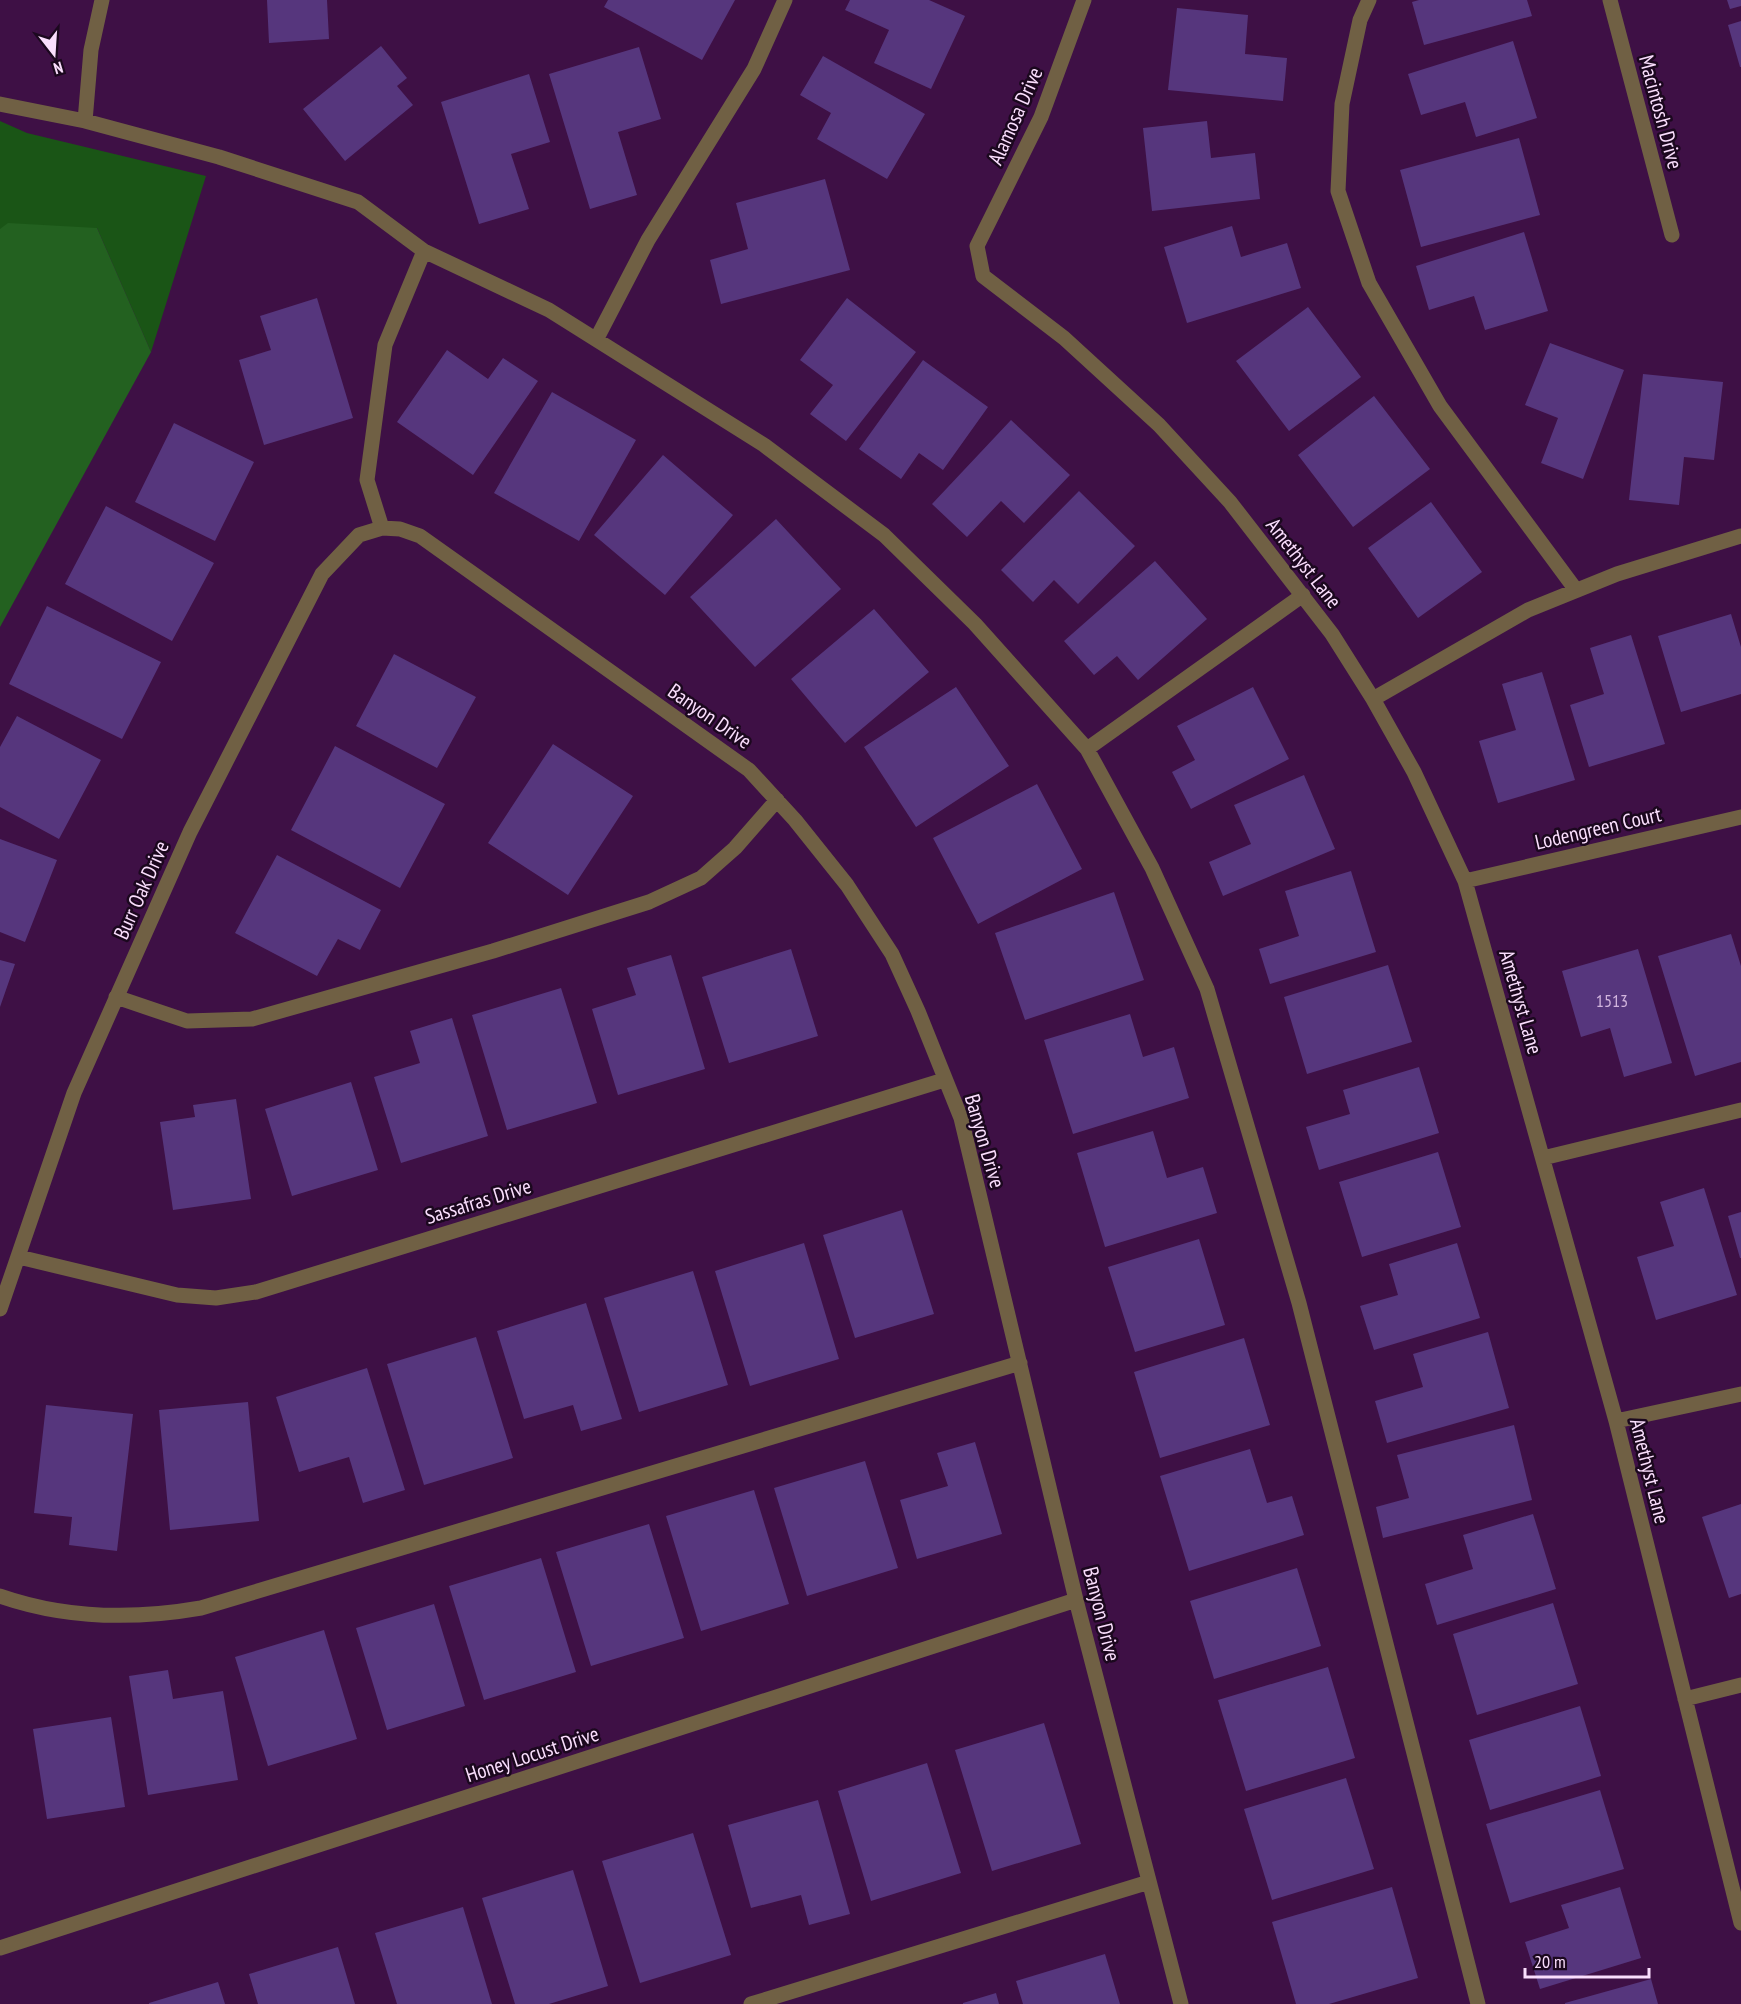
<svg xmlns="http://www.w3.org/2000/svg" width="1741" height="2004" font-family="'PT Sans Narrow',sans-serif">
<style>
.green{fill:#1a5516}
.forest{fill:#236120}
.building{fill:#56367d}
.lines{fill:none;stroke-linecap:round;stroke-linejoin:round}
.minor{stroke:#706044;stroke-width:15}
.labels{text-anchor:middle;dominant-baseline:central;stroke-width:5;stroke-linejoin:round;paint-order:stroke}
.number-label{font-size:18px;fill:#d1b4dd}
.street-label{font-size:21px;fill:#fadefd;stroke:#1b081e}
</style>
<rect width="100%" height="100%" fill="#3e1045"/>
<!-- green -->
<path class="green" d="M0,121l27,12 179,43 -55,176 -54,-124 -97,1z"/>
<!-- forest -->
<path class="forest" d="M8,223l89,5 54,124 -151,275v-398z"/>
<!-- building -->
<path class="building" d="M267,0h60l2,39 -60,4z
M608,0h127l-33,60 -98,-53z
M850,0h79l36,16 -34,73 -57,-26 15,-33 -44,-20z
M1419,0h108l5,16 -108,29 -12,-43z
M1727,0h14v6l-11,3z
M1177,8l71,7 -3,39 42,4 -4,43 -115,-11z
M1741,21v46h-1l-12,-42z
M1513,41l24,77 -61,19 -11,-35 -44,13 -13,-41z
M381,46l26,32 -10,8 16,19 -68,56 -42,-52z
M639,47l22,72 -43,13 19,63 -47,14 -41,-135z
M823,56l102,58 -38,65 -70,-40 14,-26 -31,-18z
M529,74l21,68 -39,12 18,55 -50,15 -38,-122z
M1207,121l4,37 44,-5 5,46 -108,12 -9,-83z
M1519,138l21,77 -119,32 -21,-77z
M825,179l25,91 -129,34 -11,-44 38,-11 -12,-46z
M1232,226l9,31 46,-14 14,45 -114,35 -23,-76z
M1524,232l24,79 -63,19 -11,-34 -45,14 -13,-44z
M317,298l36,120 -89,27 -25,-85 32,-10 -11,-34z
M847,298l69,54 -70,89 -36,-27 23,-29 -33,-25z
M1308,307l53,70 -72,54 -53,-70z
M1550,343l74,27 -41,109 -42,-16 17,-45 -33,-13z
M447,350l41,29 15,-21 35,23 -65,94 -76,-53z
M923,360l65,47 -45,63 -24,-17 -18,26 -42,-30z
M1643,374l80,8 -9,78 -30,-3 -5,48 -50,-5z
M552,392l84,48 -57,101 -85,-48z
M1374,396l56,73 -77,58 -55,-72z
M1011,420l59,55 -46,48 -23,-22 -34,36 -35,-33z
M174,423l80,39 -39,79 -80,-39z
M663,455l70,60 -68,80 -71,-60z
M1079,491l56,55 -57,58 -24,-24 -21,22 -32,-32z
M1431,502l51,70 -64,46 -50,-70z
M106,506l108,57 -42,78 -107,-57z
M776,519l65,70 -86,78 -65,-70z
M1155,561l52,58 -69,61 -21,-24 -23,19 -30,-34z
M47,606l114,56 -39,77 -113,-55z
M874,609l55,63 -84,71 -54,-64z
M1731,614l10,33v47l-60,18 -23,-76z
M1631,635l34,109 -76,23 -19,-62 34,-11 -14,-46z
M394,654l82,43 -39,71 -81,-42z
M1542,672l33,108 -77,23 -19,-62 37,-11 -14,-46z
M956,687l53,79 -93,61 -52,-80z
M1253,687l36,72 -98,50 -19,-37 23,-12 -18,-34z
M17,716l84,44 -42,79 -59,-32v-60z
M553,744l80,52 -65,99 -80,-52z
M335,746l110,58 -45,84 -109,-58z
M1304,775l31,74 -112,47 -14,-34 42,-18 -17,-39z
M1037,784l45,85 -104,55 -45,-86z
M0,839l57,21 -32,82 -25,-10z
M277,855l104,55 -21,40 -22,-11 -21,37 -82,-43z
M1351,871l25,81 -106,32 -11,-35 40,-13 -14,-45z
M1114,892l30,88 -119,40 -30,-87z
M1731,934l10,32v96l-46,14 -37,-120z
M791,949l27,87 -89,27 -27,-86z
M1638,949l34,114 -48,14 -14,-49 -29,9 -19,-66z
M671,955l34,114 -87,26 -26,-86 44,-14 -9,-27z
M0,960l15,4 -15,43z
M1388,965l24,77 -105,32 -23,-77z
M561,988l36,115 -90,27 -35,-115z
M1130,1014l13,43 31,-10 15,51 -116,36 -29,-94z
M452,1018l36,118 -87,27 -27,-86 46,-14 -10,-32z
M1419,1067l20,66 -120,37 -13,-43 44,-13 -7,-24z
M351,1082l27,88 -86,26 -27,-87z
M236,1099l15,100 -78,11 -13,-88 35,-5 -2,-12z
M1153,1131l14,47 36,-11 14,46 -112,34 -28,-94z
M1438,1152l23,75 -99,30 -23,-75z
M1704,1188l33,107 -81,25 -19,-63 37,-11 -14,-44z
M902,1210l32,104 -79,24 -32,-103z
M1741,1212v46h-1l-12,-42z
M1199,1239l26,86 -90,27 -27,-85z
M804,1243l35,116 -89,27 -35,-115z
M1457,1243l23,75 -106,32 -14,-44 38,-11 -9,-31z
M693,1271l35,114 -89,27 -35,-114z
M586,1303l36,116 -41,12 -8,-26 -49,14 -27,-88z
M1488,1332l21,76 -122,35 -12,-42 48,-14 -10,-33z
M476,1337l37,121 -89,27 -37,-121z
M1244,1338l26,87 -110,33 -26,-86z
M367,1368l38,122 -42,13 -14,-46 -50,15 -23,-75z
M248,1402l11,119 -89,9 -11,-120z
M46,1405l87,9 -16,137 -48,-6 3,-28 -38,-4z
M1514,1425l18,75 -149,38 -7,-31 33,-9 -12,-43z
M975,1442l27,92 -85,25 -17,-59 48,-14 -11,-33z
M1250,1449l17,54 25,-7 12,39 -115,36 -29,-95z
M865,1461l33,107 -91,28 -33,-108z
M754,1490l35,114 -88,27 -35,-115z
M1741,1504v90l-12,4 -27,-81z
M1533,1514l23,75 -119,36 -12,-41 48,-15 -10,-34z
M649,1524l35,114 -93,28 -35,-114z
M541,1558l35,114 -92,28 -35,-114z
M1297,1568l24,78 -107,33 -24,-78z
M1553,1603l25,81 -101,31 -24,-81z
M434,1604l31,102 -78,24 -31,-102z
M324,1630l33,109 -89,27 -33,-109z
M1328,1667l27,91 -109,33 -28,-91z
M168,1670l5,29 50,-8 15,89 -90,15 -19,-119z
M1580,1706l21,70 -111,34 -21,-70z
M111,1717l14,90 -78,12 -14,-90z
M1044,1723l37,121 -89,27 -37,-121z
M927,1763l34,110 -90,28 -33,-110z
M1346,1778l28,91 -102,31 -28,-91z
M1600,1790l24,79 -114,34 -24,-79z
M818,1800l32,114 -41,11 -8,-30 -50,13 -23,-83z
M693,1833l38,122 -91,28 -38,-122z
M573,1870l35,116 -59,18h-34l-33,-106z
M1392,1887l26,91 -89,26h-33l-24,-82z
M1620,1887l21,71 -101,31 -15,-47 44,-14 -8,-23z
M463,1907l29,97h-95l-22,-71z
M338,1947l17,57h-97l-9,-30z
M1105,1954l15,50h-97l-7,-23z
M1651,1979l7,25h-93v-1z
M218,1982l7,22h-76v-1z
M996,1993l3,11h-36v-1z"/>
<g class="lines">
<!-- minor -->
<path class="minor" d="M1084,0l-43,117 -64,129 6,30 81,62 95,87 71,77 102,132 41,65 41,73 51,109 151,540 125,502
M1369,0l-9,20 -18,84 -4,87 31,92 71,123 136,184
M1610,0l62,235
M0,104l85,17 134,36 139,45 66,49
M85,121l6,-71 11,-50
M597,338l51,-98 106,-171 31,-69
M382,528l-15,-48 18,-135 39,-94 125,59 215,135 120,90 91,89 112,125 65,119 55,121 92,314 179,701
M1373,699l155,-89 89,-36 124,-38
M1087,749l216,-154
M1465,881l276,-64
M116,997l71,24 65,-2 241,-68 156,-49 52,-24 34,-30 42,-48
M1543,1158l198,-48
M19,1257l158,38 39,3 40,-6 688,-212
M0,1309l74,-216 116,-261 132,-258 37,-39 23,-7 18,1 20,7 329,234 46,50 52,65 45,69 26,57 43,107 115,482 105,404
M1616,1421l125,-27
M0,1596c66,23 132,24 201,12l819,-245
M1685,1699l56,-14
M0,1948l1076,-348
M751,2004l398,-122"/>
</g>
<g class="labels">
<!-- number labels -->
<g class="number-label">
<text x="1612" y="1000">1513</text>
</g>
<!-- street labels -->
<g class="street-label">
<text transform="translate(1661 112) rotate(75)">Macintosh Drive</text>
<text transform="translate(1015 116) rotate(-66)">Alamosa Drive</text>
<text transform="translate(1304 563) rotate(52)">Amethyst Lane</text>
<text transform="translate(710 716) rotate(35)">Banyon Drive</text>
<text transform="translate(1598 828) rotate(-13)">Lodengreen Court</text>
<text transform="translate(141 890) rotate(-66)">Burr Oak Drive</text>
<text transform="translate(1521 1002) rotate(74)">Amethyst Lane</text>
<text transform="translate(985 1141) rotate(74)">Banyon Drive</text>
<text transform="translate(478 1201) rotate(-17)">Sassafras Drive</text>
<text transform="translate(1650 1471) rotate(76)">Amethyst Lane</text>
<text transform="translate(1102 1614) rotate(76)">Banyon Drive</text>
<text transform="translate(532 1754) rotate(-18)">Honey Locust Drive</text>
</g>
</g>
<!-- north arrow -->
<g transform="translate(54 54) rotate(163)" stroke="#1b081e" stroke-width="4.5" paint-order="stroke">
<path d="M0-4.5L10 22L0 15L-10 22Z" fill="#fadefd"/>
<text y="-9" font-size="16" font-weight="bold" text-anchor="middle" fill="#fadefd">N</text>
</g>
<!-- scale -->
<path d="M1525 1968v9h124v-9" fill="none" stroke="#fadefd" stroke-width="3"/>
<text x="1534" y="1968" font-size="18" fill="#fadefd" stroke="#1b081e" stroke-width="4.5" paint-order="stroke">20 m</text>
</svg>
